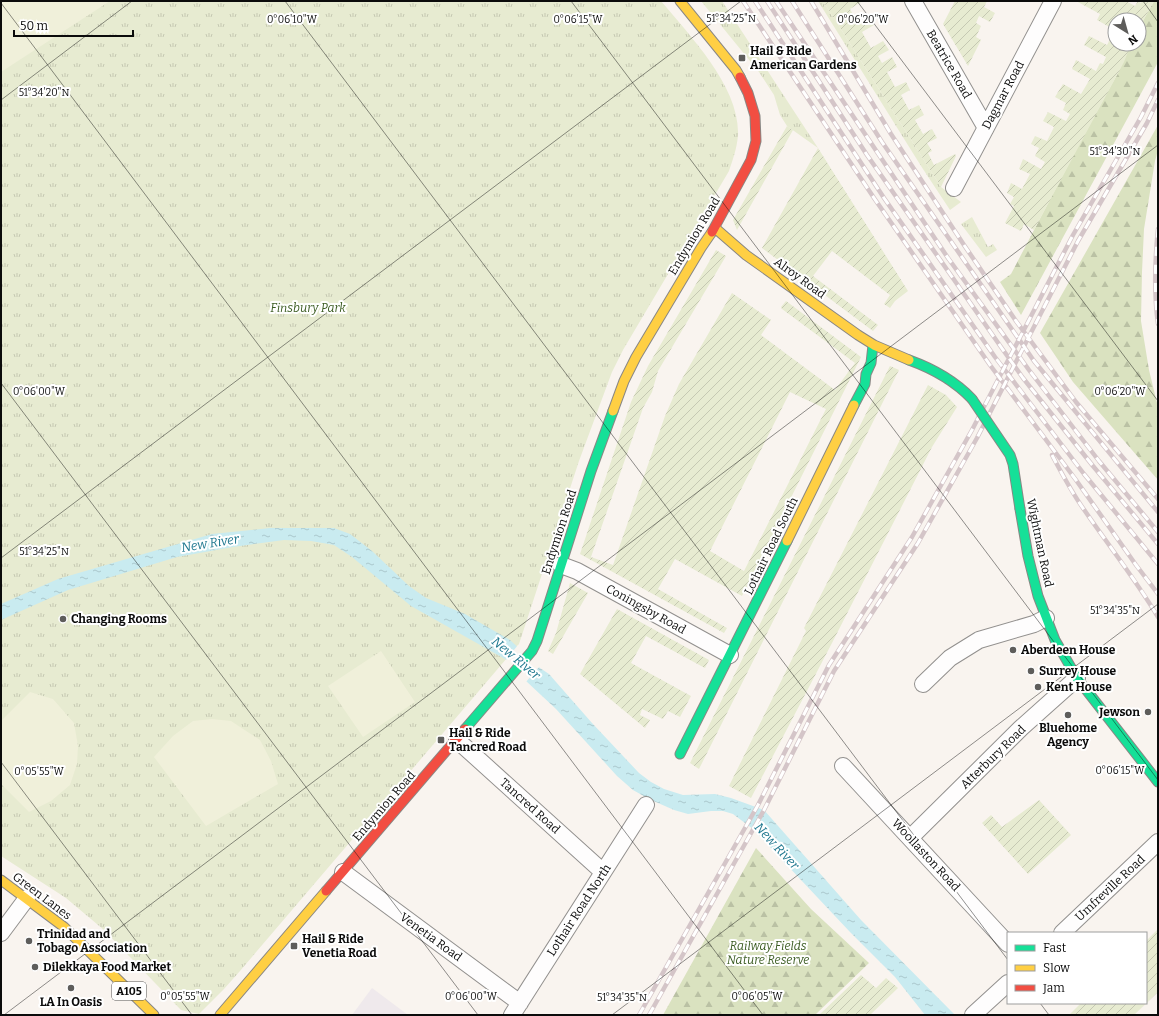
<svg xmlns="http://www.w3.org/2000/svg" width="1159" height="1016" font-family="Bitter,serif">
<style>
.industrial{fill:#efe9ec}
.grass{fill:url(#grass-tufts)}
.forest{fill:url(#forest-firs)}
.garden{fill:url(#garden-furrows);fill-rule:evenodd}
.pitch{fill:#f0f0da}
.water{fill:url(#water-ripples)}
.pier{fill:#f9f4ef}
.lines{fill:none;stroke-linecap:round;stroke-linejoin:round}
.street-casing{stroke:#92908e;stroke-width:18}
.fast-casing{stroke:#898784;stroke-width:11}
.slow-casing{stroke:#898784;stroke-width:11}
.jam-casing{stroke:#898784;stroke-width:11}
.street{stroke:#fefdfd;stroke-width:16}
.fast{stroke:#16e098;stroke-width:9}
.slow{stroke:#ffcf43;stroke-width:9}
.jam{stroke:#f24e42;stroke-width:9}
.rail-casing{stroke:#d4c5c8;stroke-width:4.5}
.rail{stroke:#fff;stroke-width:3;stroke-dasharray:9;stroke-linecap:butt}
.fast-bridge-casing{stroke:#898784;stroke-width:11;stroke-linecap:butt}
.fast-bridge{stroke:#16e098;stroke-width:9}
.ticks{fill:none;stroke:#0b0b0b;stroke-width:1;stroke-opacity:0.45}
.poi-dot{fill:#5e5d5b;stroke:#fff;stroke-width:1.5}
.labels{text-anchor:middle;dominant-baseline:central;stroke-width:4;stroke-linejoin:round;paint-order:stroke}
.shield{fill:#fff;stroke:#545454;stroke-width:1}
.shield-label{font-size:11px;font-weight:bold;fill:#0b0b0b}
.poi-label{font-size:12px;font-weight:bold;fill:#0b0b0b;stroke:#fff;text-anchor:start}
.street-label{font-size:12px;fill:#0b0b0b;stroke:#fff}
.park-label{font-size:12px;font-style:italic;fill:#3b5c22;stroke:#fff}
.water-label{font-size:13px;font-style:italic;fill:#217990;stroke:#fff}
.ticks-label{font-size:10px;text-anchor:middle;fill:#0b0b0b;stroke:#fff;stroke-width:4;stroke-linejoin:round;paint-order:stroke}
</style>
<defs>
<pattern id="grass-tufts" width="24" height="20" patternUnits="userSpaceOnUse"><rect width="24" height="20" fill="#e7ebd1"/><path d="M3 7l-1-3M5 7V3M7 7l1-3M15 17l-1-3M17 17v-4M19 17l1-3" fill="none" stroke="#c5c8b2"/></pattern>
<pattern id="forest-firs" width="22" height="20" patternUnits="userSpaceOnUse"><rect width="22" height="20" fill="#dae2c0"/><path d="M5 1l3.5 6h-7zM16 11l3.5 6h-7z" fill="#bac1a4"/></pattern>
<pattern id="garden-furrows" width="10" height="10" patternUnits="userSpaceOnUse"><rect width="10" height="10" fill="#e7ebd1"/><path d="M-1 1l2-2M0 10L10 0M9 11l2-2" fill="none" stroke="#c5c8b2"/></pattern>
<pattern id="water-ripples" width="26" height="14" patternUnits="userSpaceOnUse"><rect width="26" height="14" fill="#c9ebf0"/><path d="M2 4q2-2 4 0t4 0M15 11q2-2 4 0t4 0" fill="none" stroke="#abc8cc"/></pattern>
</defs>
<rect width="100%" height="100%" fill="#f9f4ef"/>
<!-- industrial -->
<path class="industrial" d="M372,988l36,27h-56z"/>
<!-- grass -->
<path class="grass" d="M1,1h660c29,35 79,86 77,134 -1,13 -5,24 -9,36l-106,179 -11,22 -33,89 -60,183 -279,327 -16,18 -25,25 -18,-4 -77,-80 -38,-32 -65,-42z
M701,1h21l96,147 -31,-22 -7,-11 -6,-20 -15,-23z
M818,1h5l118,186 20,15 -11,8 -29,-44z
M972,217l16,30 5,-3 4,6 -11,7 -25,-33z"/>
<!-- forest -->
<path class="forest" d="M1154,1h4v61l-137,253 -21,-33 11,-8 78,-149 29,-52 13,-29h8v-16z
M1158,125v25l-3,11 -11,68 -2,43 -1,49 8,49 9,37v73l-85,-98 -33,-49z
M756,848l55,61 58,54 -54,52h-152z"/>
<!-- garden -->
<path class="garden" d="M823,1h38v1l-11,7 8,15 12,-7 4,8 -12,7 9,16 12,-7 6,9 -11,6 4,7 10,-6 5,10 -10,5 8,15 11,-5 4,8 -9,5 8,15 10,-5 5,10 -9,5 8,14 9,-5 5,9 -10,5 5,8 -4,2 6,12 21,-11 1,2 -15,31z
M955,1h32l-3,6 11,6 -5,9 -11,-6 -3,7 5,3 -5,11 5,3 -13,26 -25,-42z
M1076,1h50l9,5 3,-5 3,2 1,-2h12l-15,27v-8h-24v24h16l-7,18 -90,168 -10,-6 -3,7 -16,-8 9,-17 -4,-2 4,-7 -7,-4 4,-10 11,6 8,-15 -11,-5 4,-10 18,10 4,-7 -10,-6 4,-8 -8,-4 4,-8 12,5 7,-14 -11,-6 5,-9 18,9 4,-7 -7,-4 3,-7 -11,-6 8,-13 18,10 9,-15 -18,-10 4,-9 20,11 4,-8 3,1 3,-7 -22,-12 5,-9 18,9 8,-15 -18,-10 3,-6z
M787,126l6,4 -56,100 -4,-10z
M818,148l90,143 -13,10 -5,7 -6,-4 6,-9 -58,-44 -19,25 65,49 -5,6 -111,-83z
M716,250l10,6 -68,115 -6,21 -9,16 -52,149 22,8 52,-149 14,-32 53,-91 39,27 -10,15 74,55 20,-27 -73,-54 -1,-2 5,-6 75,56 -119,239 -67,-37 -17,30 69,39 -3,5 -144,-79 51,-152 17,-36zM790,392l36,17 -82,162 -34,-20z
M890,366l9,4 -200,399 -9,-6z
M928,385l18,10 11,12 -25,40 -100,196 -81,155 -22,-12 77,-155 -2,-3z
M570,583l18,10 -35,61 -5,-3 8,-18z
M617,609l92,51 -4,8 -2,-1 -57,-31 -15,27 60,33 -11,21 -12,-6 -5,8 -21,-10 -2,6 10,5 -5,8 -65,-54z
M1039,800l32,35 -43,39 -46,-51 9,-8 11,12z
M1158,929v63l-24,23h-65l12,-12h65v-62z
M861,975l15,13 10,-10 12,10 -28,27h-51z"/>
<!-- pitch -->
<path class="pitch" d="M1,1h109l-109,71z
M381,651l34,51 -52,35 -35,-51z
M30,692l23,7 21,24 4,23 -1,18 -7,21 -19,16 -22,11 -28,-28v-63z
M212,719l19,2 29,19 11,21 7,23 -72,42 -52,-69 19,-21 20,-15z"/>
<!-- water -->
<path class="water" d="M270,528h64l16,6 22,17 37,35 17,12 39,16 45,26 30,28 9,6 43,49 47,50 12,9 13,7 19,6 32,-1 16,4 33,12 97,110 94,95h-30l-30,-38 -45,-45 -97,-103 -20,-15 -10,-3h-12l-23,3 -14,-4 -25,-11 -16,-9 -16,-14 -61,-67 -30,-28 -21,-22 -94,-53 -59,-49 -18,-12 -23,-4 -27,-1 -51,7 -56,10 -109,33 -67,30v-16l57,-25 154,-45z"/>
<!-- pier -->
<path class="pier" d="M518,645l22,21 -15,17 -20,-22z"/>
<g class="lines">
<defs>
<path id="street" d="M913,1l73,127
M954,188l99,-187
M561,565l16,6 153,84
M923,684l27,-26 29,-18 55,-16 12,-6
M457,740l146,132
M843,766l165,178
M910,838l111,-110 56,-50
M343,872l177,131
M1,933l26,-35
M1062,933l96,-91
M512,1015l134,-210
M973,1015l35,-32"/>
<path id="fast" d="M909,360c25,9 45,20 63,39
M854,405l11,-21 1,-10 5,-11 2,-18
M1020,509l8,47 10,40 17,44 22,38 81,104
M465,729l67,-78 5,-10 54,-170 22,-60
M680,754l107,-213"/>
<path id="slow" d="M680,1l56,69 4,7
M715,228l31,27 112,80 16,10 35,15
M613,411l11,-30 12,-24 65,-109 11,-16
M787,541l67,-136
M1,880l63,47 90,88
M220,1015l106,-124"/>
<path id="jam" d="M712,232l39,-72 5,-19 -1,-25 -7,-23 -8,-16
M326,891l139,-162"/>
</defs>
<!-- street casing -->
<use href="#street" class="street-casing"/>
<!-- fast casing -->
<use href="#fast" class="fast-casing"/>
<!-- slow casing -->
<use href="#slow" class="slow-casing"/>
<!-- jam casing -->
<use href="#jam" class="jam-casing"/>
<!-- street -->
<use href="#street" class="street"/>
<!-- fast -->
<use href="#fast" class="fast"/>
<!-- slow -->
<use href="#slow" class="slow"/>
<!-- jam -->
<use href="#jam" class="jam"/>
<defs>
<path id="rail" d="M743,1l131,197 116,167 86,115 60,85 22,29
M755,1l129,197 111,159 89,117 74,90
M767,1l100,154 134,192 22,31 70,88 65,78
M776,1l172,257 81,112 70,91 59,71
M792,1l90,141 152,219 124,151
M811,1l80,133 73,111 52,76 60,81 82,97
M1158,229c-3,29 -4,66 0,95
M1052,455c10,19 20,38 33,56 24,35 51,69 73,106
M639,1015l119,-210 71,-140 83,-128 60,-107 101,-195 68,-118 17,-34
M649,1015l115,-205 70,-139 84,-128 59,-105 101,-197 69,-118 11,-23"/>
</defs>
<!-- rail casing -->
<use href="#rail" class="rail-casing"/>
<!-- rail -->
<use href="#rail" class="rail"/>
<defs>
<path id="fast-bridge" d="M972,399l38,56 3,9 7,45"/>
</defs>
<!-- fast-bridge casing -->
<use href="#fast-bridge" class="fast-bridge-casing"/>
<!-- fast-bridge -->
<use href="#fast-bridge" class="fast-bridge"/>
</g>
<!-- ticks -->
<path class="ticks" d="M285,1l723,959M571,1l587,779M857,1l301,400M1143,1l15,21M1,3l762,1012M1,100l131,-99M1,383l477,632M1,558l740,-557M1,762l191,253M1040,1003l9,12M4,1015l1154,-870M612,1015l546,-411"/>
<!-- markers -->
<g class="poi-dot">
<rect x="738" y="54" width="8" height="8" rx="2"/>
<circle cx="63" cy="619" r="4"/>
<circle cx="1013" cy="650" r="4"/>
<circle cx="1031" cy="671" r="4"/>
<circle cx="1038" cy="687" r="4"/>
<circle cx="1148" cy="712" r="4"/>
<circle cx="1068" cy="715" r="4"/>
<rect x="437" y="736" width="8" height="8" rx="2"/>
<circle cx="29" cy="941" r="4"/>
<rect x="290" y="942" width="8" height="8" rx="2"/>
<circle cx="35" cy="967" r="4"/>
<circle cx="71" cy="988" r="4"/>
</g>
<g class="labels">
<!-- shield labels -->
<rect class="shield" x="112" y="982" width="34" height="18" rx="3"/>
<g class="shield-label">
<text x="129" y="991">A105</text>
</g>
<!-- poi labels -->
<g class="poi-label">
<text x="750" y="51">Hail &amp; Ride<tspan x="750" dy="14">American Gardens</tspan></text>
<text x="71" y="619">Changing Rooms</text>
<text x="1021" y="650">Aberdeen House</text>
<text x="1039" y="671">Surrey House</text>
<text x="1046" y="687">Kent House</text>
<text x="1140" y="712" text-anchor="end">Jewson</text>
<text x="1068" y="728" text-anchor="middle">Bluehome<tspan x="1068" dy="14">Agency</tspan></text>
<text x="449" y="733">Hail &amp; Ride<tspan x="449" dy="14">Tancred Road</tspan></text>
<text x="37" y="934">Trinidad and<tspan x="37" dy="14">Tobago Association</tspan></text>
<text x="302" y="939">Hail &amp; Ride<tspan x="302" dy="14">Venetia Road</tspan></text>
<text x="43" y="967">Dilekkaya Food Market</text>
<text x="71" y="1002" text-anchor="middle">LA In Oasis</text>
</g>
<!-- street labels -->
<g class="street-label">
<text transform="translate(949 64) rotate(60)">Beatrice Road</text>
<text transform="translate(1003 95) rotate(-62)">Dagmar Road</text>
<text transform="translate(694 236) rotate(-59)">Endymion Road</text>
<text transform="translate(800 278) rotate(36)">Alroy Road</text>
<text transform="translate(559 532) rotate(-72)">Endymion Road</text>
<text transform="translate(1040 543) rotate(78)">Wightman Road</text>
<text transform="translate(771 546) rotate(-64)">Lothair Road South</text>
<text transform="translate(646 609) rotate(29)">Coningsby Road</text>
<text transform="translate(993 757) rotate(-44)">Atterbury Road</text>
<text transform="translate(384 806) rotate(-49)">Endymion Road</text>
<text transform="translate(530 806) rotate(42)">Tancred Road</text>
<text transform="translate(926 855) rotate(47)">Woollaston Road</text>
<text transform="translate(1110 888) rotate(-43)">Umfreville Road</text>
<text transform="translate(42 896) rotate(37)">Green Lanes</text>
<text transform="translate(579 910) rotate(-57)">Lothair Road North</text>
<text transform="translate(431 937) rotate(36)">Venetia Road</text>
</g>
<!-- park labels -->
<g class="park-label">
<text x="308" y="308">Finsbury Park</text>
<text x="768" y="946">Railway Fields<tspan x="768" dy="14">Nature Reserve</tspan></text>
</g>
<!-- water labels -->
<g class="water-label">
<text transform="translate(210 543) rotate(-9)">New River</text>
<text transform="translate(516 658) rotate(40)">New River</text>
<text transform="translate(777 846) rotate(47)">New River</text>
</g>
</g>
<g class="ticks-label">
<text x="731" y="22">51°34'25"N</text>
<text x="292" y="23">0°06'10"W</text>
<text x="578" y="23">0°06'15"W</text>
<text x="863" y="23">0°06'20"W</text>
<text x="44" y="96">51°34'20"N</text>
<text x="1115" y="155">51°34'30"N</text>
<text x="1120" y="395">0°06'20"W</text>
<text x="39" y="395">0°06'00"W</text>
<text x="44" y="555">51°34'25"N</text>
<text x="1115" y="614">51°34'35"N</text>
<text x="1120" y="774">0°06'15"W</text>
<text x="39" y="775">0°05'55"W</text>
<text x="185" y="1000">0°05'55"W</text>
<text x="471" y="1000">0°06'00"W</text>
<text x="757" y="1000">0°06'05"W</text>
<text x="622" y="1001">51°34'35"N</text>
</g>
<!-- border -->
<rect width="1159" height="1016" fill="none" stroke="#0b0b0b" stroke-width="4"/>
<!-- legend -->
<rect x="1007" y="932" width="140" height="72" fill="#ffffff" stroke="#9d9d9d"/>
<rect x="1015" y="945" width="20" height="6" fill="#16e098" stroke="#9d9d9d"/>
<text x="1043" y="952" font-size="12" fill="#0b0b0b">Fast</text>
<rect x="1015" y="965" width="20" height="6" fill="#ffcf43" stroke="#9d9d9d"/>
<text x="1043" y="972" font-size="12" fill="#0b0b0b">Slow</text>
<rect x="1015" y="985" width="20" height="6" fill="#f24e42" stroke="#9d9d9d"/>
<text x="1043" y="992" font-size="12" fill="#0b0b0b">Jam</text>
<!-- north arrow -->
<g transform="translate(1127 32) rotate(143)"><circle r="19" fill="#ffffff" stroke="#9d9d9d"/>
<path d="M0-3L7 15L0 10L-7 15Z" fill="#5e5d5b"/>
<text y="-6" font-size="11" font-weight="bold" text-anchor="middle" fill="#0b0b0b">N</text>
</g>
<!-- scale -->
<path d="M14 30v6h119v-6" fill="none" stroke="#0b0b0b" stroke-width="2"/>
<text x="20" y="30" font-size="12" fill="#0b0b0b" stroke="#ffffff" stroke-width="3" paint-order="stroke">50 m</text>
</svg>
